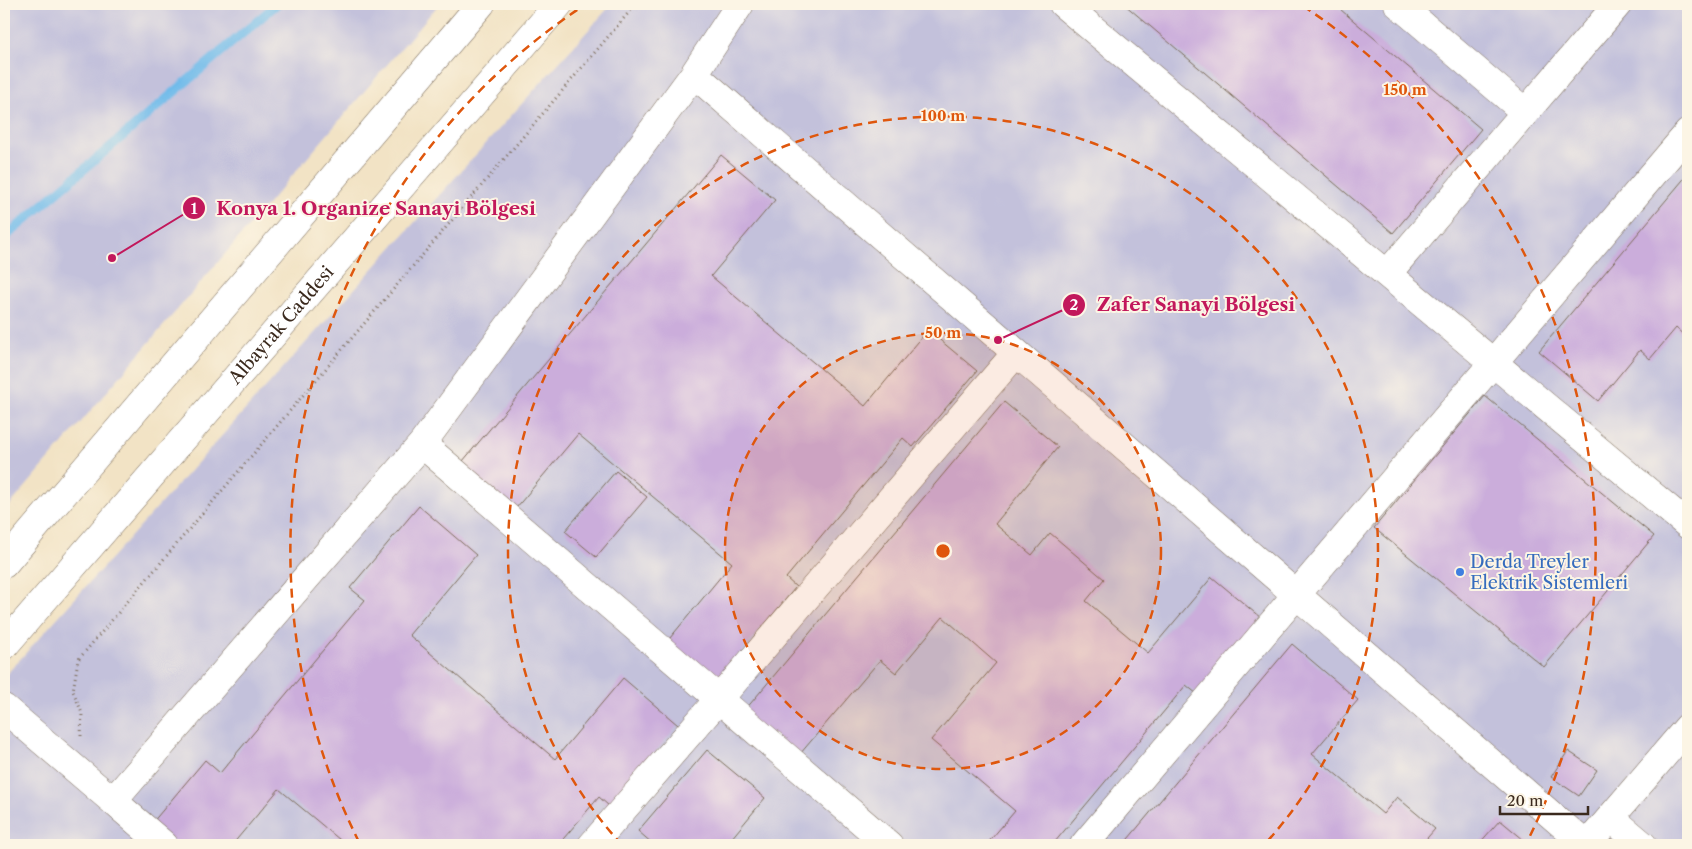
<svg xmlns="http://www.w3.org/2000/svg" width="1692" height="849" font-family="'Libre Caslon Text',serif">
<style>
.industrial{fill:#c3c1db}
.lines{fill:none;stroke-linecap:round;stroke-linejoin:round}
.stream{stroke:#71bbea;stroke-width:9}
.building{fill:#cbaddb}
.minor-casing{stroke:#7b6b58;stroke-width:29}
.major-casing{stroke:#7b6b58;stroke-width:29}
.path{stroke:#7b6b58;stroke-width:3;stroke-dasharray:1 4;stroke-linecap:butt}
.minor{stroke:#fff;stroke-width:28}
.major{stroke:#fff;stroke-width:28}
.ring{fill:none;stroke:#df570d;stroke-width:2.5;stroke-dasharray:9 6}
.shop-dot{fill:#3f7fe0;stroke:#fcf5e5;stroke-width:2}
.labels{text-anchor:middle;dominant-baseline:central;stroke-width:4;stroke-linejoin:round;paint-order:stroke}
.street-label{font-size:18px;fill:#3b2a1e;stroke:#fcf5e5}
.shop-label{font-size:18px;fill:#366cbe;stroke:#fcf5e5;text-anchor:start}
.centre{fill:#df570d;stroke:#fcf5e5;stroke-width:2.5}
.ring-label{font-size:15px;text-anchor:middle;font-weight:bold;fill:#df570d;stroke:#fcf5e5;stroke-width:4;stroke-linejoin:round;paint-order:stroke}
.leader{fill:none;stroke:#c2185b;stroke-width:2}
.callout-dot{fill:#c2185b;stroke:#fcf5e5;stroke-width:2}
.mark-label{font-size:15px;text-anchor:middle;font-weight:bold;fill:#fff}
.callout-label{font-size:19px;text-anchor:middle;font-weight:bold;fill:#c2185b;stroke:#fcf5e5;stroke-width:4;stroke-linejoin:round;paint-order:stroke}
</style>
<rect width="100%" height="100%" fill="#fcf5e5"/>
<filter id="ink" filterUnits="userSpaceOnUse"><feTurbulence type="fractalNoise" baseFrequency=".02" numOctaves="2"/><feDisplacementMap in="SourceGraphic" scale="10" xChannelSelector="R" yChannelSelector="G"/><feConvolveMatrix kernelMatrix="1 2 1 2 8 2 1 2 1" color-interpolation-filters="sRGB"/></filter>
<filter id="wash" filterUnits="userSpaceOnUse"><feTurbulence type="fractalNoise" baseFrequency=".0096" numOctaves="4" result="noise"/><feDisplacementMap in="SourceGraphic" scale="20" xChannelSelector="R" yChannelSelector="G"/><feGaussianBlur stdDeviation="1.12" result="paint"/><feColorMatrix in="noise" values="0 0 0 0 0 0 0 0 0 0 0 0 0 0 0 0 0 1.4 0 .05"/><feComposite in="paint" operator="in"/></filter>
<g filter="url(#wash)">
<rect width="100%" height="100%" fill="#f2e3c5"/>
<!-- industrial -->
<path class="industrial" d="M4,4h435l-435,508z
M612,4h1076v841h-1684v-168z"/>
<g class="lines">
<!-- stream -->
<path class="stream" d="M4,238l273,-234"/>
</g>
<g id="blocks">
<!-- building -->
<path class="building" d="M1124,4h210l147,125 -88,104z
M721,155l54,45 -64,76 154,130 63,-76 49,41 -64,76 -10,-9 -117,140 10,9 -83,98 -48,-41 67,-81 -154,-129 -67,80 -54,-46z
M1688,174v165l-12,-11 -26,31 -10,-9 -42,51 -59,-50z
M1485,396l169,140 -110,131 -170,-139z
M1004,402l54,45 -63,77 37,31 18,-22 54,46 -18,22 62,52 64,-76 49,41 -64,76 -11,-9 -132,158 3,2h-71l29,-34 -84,-71 65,-77 -53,-46 -47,56 -16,-13 -86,101 -54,-45z
M616,471l31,26 -51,60 -31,-26z
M419,506l57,49 -67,80 146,124 68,-81 55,47 -69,81 -10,-9 -41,48h-212l-67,-56 -47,56h-54l-26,-22 53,-63 15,13 145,-173 -15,-12z
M1292,644l66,56 -46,54 71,60 14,-17 38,32 -14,16h-298z
M707,750l58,48 -39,47h-74l1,-1 -15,-13z
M1568,751l29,19 -18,26 -28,-19z
M1500,820l30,25h-52z"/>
</g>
</g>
<g filter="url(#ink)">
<use href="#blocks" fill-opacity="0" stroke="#7b6b58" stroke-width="1"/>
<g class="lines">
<defs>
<path id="minor" d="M1063,4l625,521
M1398,4l127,108
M694,74l892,771
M1387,274l231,-270
M422,444l467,401
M4,708l109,93
M1611,818l32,27
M164,845l-51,-44 309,-357 272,-370 46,-70
M592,845l127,-146 297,-346
M1084,845l604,-712
M1587,845l101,-118"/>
<g id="major">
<path d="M4,564l477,-560"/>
<path id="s1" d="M4,646l555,-642"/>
</g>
</defs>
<!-- minor casing -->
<use href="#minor" class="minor-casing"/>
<!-- major casing -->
<use href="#major" class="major-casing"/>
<!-- path -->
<path class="path" d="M81,736l1,-23 -9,-22 5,-31 558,-656"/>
<!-- minor -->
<use href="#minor" class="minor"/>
<!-- major -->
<use href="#major" class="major"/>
</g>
</g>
<!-- distance rings -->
<circle cx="943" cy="551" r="218" fill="#df570d" fill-opacity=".12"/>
<g class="ring">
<circle cx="943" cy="551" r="218"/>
<path d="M622 845A435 435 0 1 1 1264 845"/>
<path d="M359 842A653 653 0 0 1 583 6M1303 6A653 653 0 0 1 1527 842"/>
</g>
<!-- markers -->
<circle class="shop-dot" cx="1460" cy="572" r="5"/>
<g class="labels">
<!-- street labels -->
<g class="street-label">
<text stroke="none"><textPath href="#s1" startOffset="424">Albayrak Caddesi</textPath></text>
</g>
<!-- shop labels -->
<g class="shop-label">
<text x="1470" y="562">Derda Treyler<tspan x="1470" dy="21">Elektrik Sistemleri</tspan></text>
</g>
</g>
<circle cx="943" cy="551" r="8" class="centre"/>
<g class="ring-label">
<text x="1405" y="95">150 m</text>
<text x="943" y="121">100 m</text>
<text x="943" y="338">50 m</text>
</g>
<!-- callouts -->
<path class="leader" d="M112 258L194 208M998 340L1074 305"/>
<g class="callout-dot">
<circle cx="112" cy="258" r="5"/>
<circle cx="998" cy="340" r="5"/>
<circle cx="194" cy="208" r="12"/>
<circle cx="1074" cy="305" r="12"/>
</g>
<g class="mark-label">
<text x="194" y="214">1</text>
<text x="1074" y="310">2</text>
</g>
<g class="callout-label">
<text x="376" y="215">Konya 1. Organize Sanayi Bölgesi</text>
<text x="1196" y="311">Zafer Sanayi Bölgesi</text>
</g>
<!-- margin -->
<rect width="1692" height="849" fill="none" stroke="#fcf5e5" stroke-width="20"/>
<!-- scale -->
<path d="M1500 806v8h88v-8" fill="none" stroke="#3b2a1e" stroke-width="2.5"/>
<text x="1507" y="806" font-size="15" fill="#3b2a1e" stroke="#fcf5e5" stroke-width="4" paint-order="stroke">20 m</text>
</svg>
